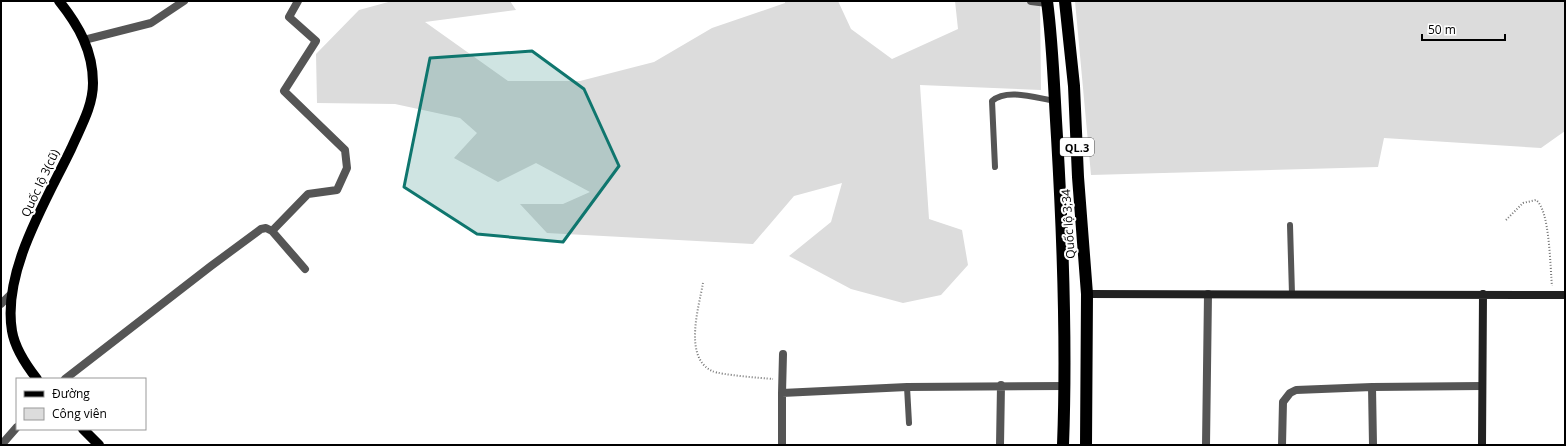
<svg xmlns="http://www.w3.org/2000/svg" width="1566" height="446" font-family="'Open Sans',sans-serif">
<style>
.green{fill:#dcdcdc}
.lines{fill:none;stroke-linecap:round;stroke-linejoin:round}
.path{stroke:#777;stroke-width:2;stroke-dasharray:1 2;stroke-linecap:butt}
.lane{stroke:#555;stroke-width:6}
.street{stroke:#555;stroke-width:8}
.secondary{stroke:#222;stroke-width:8}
.primary{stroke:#000;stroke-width:10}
.highway{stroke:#000;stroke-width:12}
.marked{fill:#0f766e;fill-opacity:0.2;stroke:#0f766e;stroke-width:3;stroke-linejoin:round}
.labels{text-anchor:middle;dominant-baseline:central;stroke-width:4;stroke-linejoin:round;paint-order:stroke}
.shield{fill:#fff;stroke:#4c4c4c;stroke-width:1}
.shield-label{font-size:11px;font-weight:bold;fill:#000}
.street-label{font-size:12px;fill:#000;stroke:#fff}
</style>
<rect width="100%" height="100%" fill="#fff"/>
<!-- green -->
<path class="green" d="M392,1h118l6,9 -91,12 83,59h72l74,-19 58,-34 73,-25v-2h53l13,28 41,30 66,-30 -3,-28h85l1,89 -121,-5 9,134 33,11 6,35 -27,30 -38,8 -52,-14 -62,-33 42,-34 11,-39 -48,13 -41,48 -206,-11 -27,-29h43l27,-12 -54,-29 -38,19 -44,-24 23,-25 -17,-15 -65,-14 -78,-1 -1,-49 43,-44z
M1075,1h490v130l-24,17 -157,-10 -6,29 -287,8z"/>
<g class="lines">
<!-- path -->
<path class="path" d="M1506,220l17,-17 13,-3c14,10 14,67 16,86
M703,283c-4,24 -20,74 9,88 9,4 49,7 61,8"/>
<!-- lane -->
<path class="lane" d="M995,167l-3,-66c15,-13 44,-3 63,0
M1290,225l2,69
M907,387l2,36"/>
<!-- street -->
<path class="street" d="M1031,1l16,2
M84,40l67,-17 33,-22
M272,231l36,-37 29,-4 10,-22 -2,-18 -61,-59 32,-50 -27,-24 9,-16
M1,304l11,-11
M65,379l146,-113 50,-37 5,-1 6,3 33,38
M1372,387l1,58
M782,393l1,-39
M3,443l14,-16
M782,445v-52l125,-6 158,-1
M1000,445l1,-60
M1206,445l2,-151
M1282,445l1,-43 7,-9 6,-3 76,-3 110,-1"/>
<!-- secondary -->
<path class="secondary" d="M1087,294l478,1
M1482,445l1,-151"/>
<!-- primary -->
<path class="primary" d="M37,379c-11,-14 -22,-30 -25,-48 -10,-59 34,-130 59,-182 9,-21 22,-42 22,-66 0,-32 -14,-57 -34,-82
M83,429l16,16"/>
<!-- highway -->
<path class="highway" d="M1047,1c6,45 7,90 10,136 6,102 10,205 6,308
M1065,1l9,85 4,91 9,117 -1,151"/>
</g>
<!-- marked area -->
<path class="marked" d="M532,51l52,38 35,77 -56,76 -86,-8 -73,-47 26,-129z"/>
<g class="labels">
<!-- shield labels -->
<rect class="shield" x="1060" y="138" width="34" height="18" rx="3"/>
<g class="shield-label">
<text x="1077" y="147">QL.3</text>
</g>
<!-- street labels -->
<g class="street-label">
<text transform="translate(40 183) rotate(-65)">Quốc lộ 3(cũ)</text>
<text transform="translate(1068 224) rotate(-94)">Quốc lộ 3;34</text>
</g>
</g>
<!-- border -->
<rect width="1566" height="446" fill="none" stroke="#000000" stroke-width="4"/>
<!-- legend -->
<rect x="16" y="378" width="130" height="52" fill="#ffffff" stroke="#999999"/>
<rect x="24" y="391" width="20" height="6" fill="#000000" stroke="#999999"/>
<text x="52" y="398" font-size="12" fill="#000000">Đường</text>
<rect x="24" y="408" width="20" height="12" fill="#dcdcdc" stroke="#999999"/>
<text x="52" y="418" font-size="12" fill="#000000">Công viên</text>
<!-- scale -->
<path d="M1422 34v6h83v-6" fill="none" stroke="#000000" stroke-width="2"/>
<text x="1428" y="34" font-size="12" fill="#000000" stroke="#ffffff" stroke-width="3" paint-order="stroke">50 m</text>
</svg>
